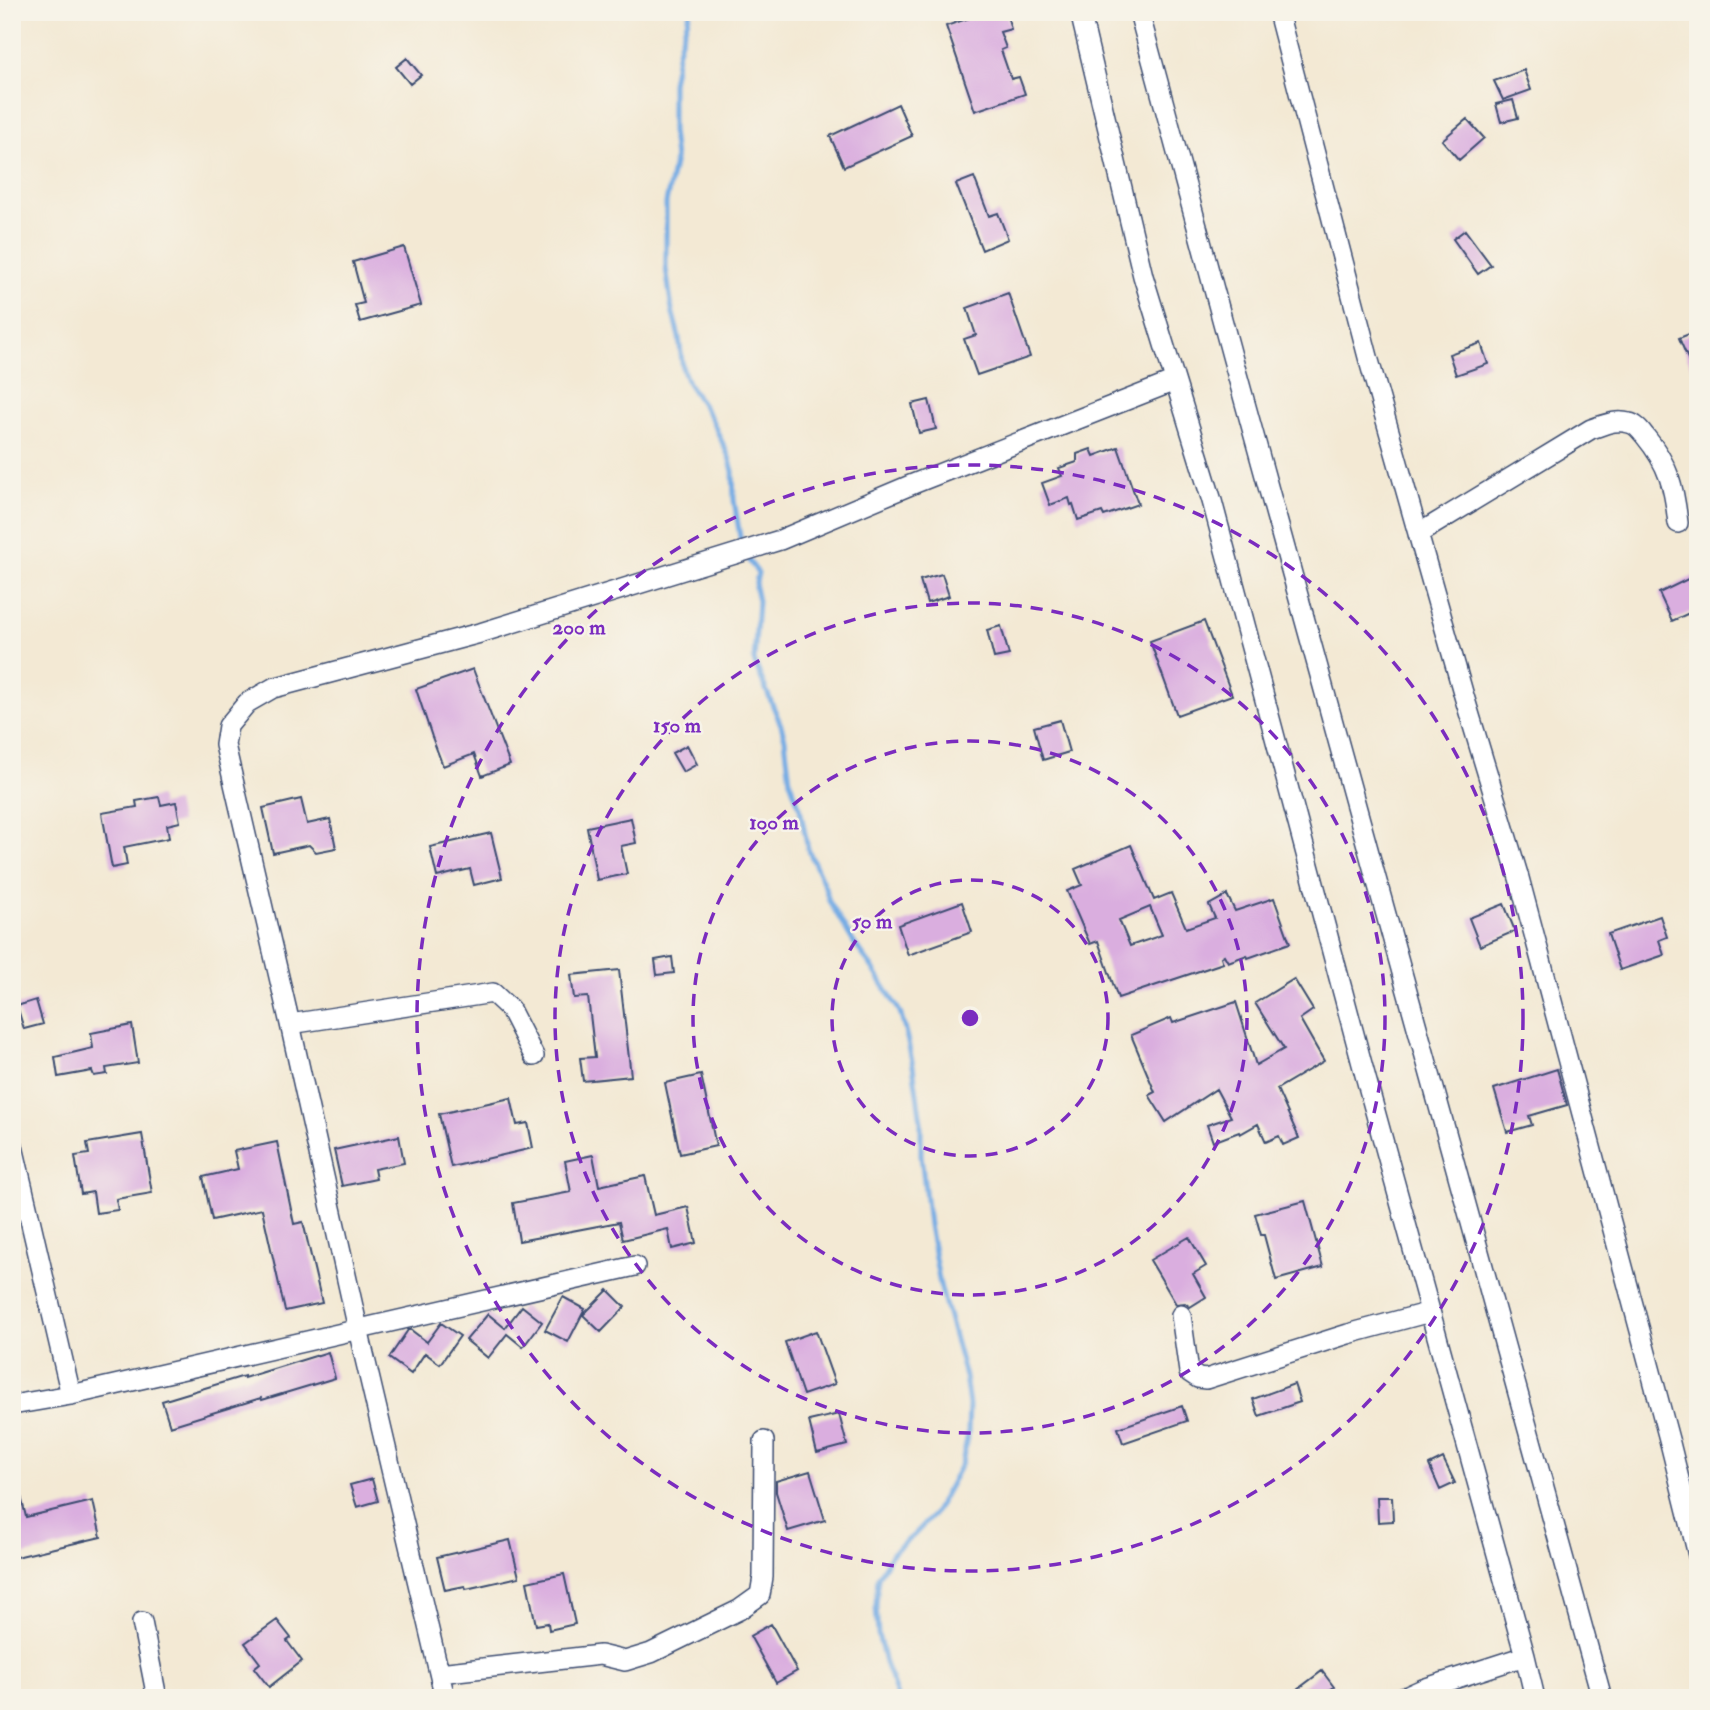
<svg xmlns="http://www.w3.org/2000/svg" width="1710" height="1710" font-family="'IM FELL Double Pica',serif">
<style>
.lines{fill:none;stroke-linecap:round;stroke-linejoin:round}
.stream{stroke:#75ace4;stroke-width:5}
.building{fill:#daaedf;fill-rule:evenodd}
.street-casing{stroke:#3b4b70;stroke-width:22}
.street{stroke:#fff;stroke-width:19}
.ring{fill:none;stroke:#7b2cbf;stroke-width:3.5;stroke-dasharray:12 9}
.centre{fill:#7b2cbf;stroke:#f7f3e8;stroke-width:3.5}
.ring-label{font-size:21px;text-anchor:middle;font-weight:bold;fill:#7b2cbf;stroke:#f7f3e8;stroke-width:5;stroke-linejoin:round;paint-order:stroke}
</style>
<rect width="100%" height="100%" fill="#f7f3e8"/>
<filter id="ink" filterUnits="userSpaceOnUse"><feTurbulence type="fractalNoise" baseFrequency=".0143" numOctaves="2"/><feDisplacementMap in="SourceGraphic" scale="14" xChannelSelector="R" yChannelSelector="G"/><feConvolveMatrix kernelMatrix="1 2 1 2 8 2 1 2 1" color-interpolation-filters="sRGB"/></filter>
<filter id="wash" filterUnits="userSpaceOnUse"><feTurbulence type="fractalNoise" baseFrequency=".00686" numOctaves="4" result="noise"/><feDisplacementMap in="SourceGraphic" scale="28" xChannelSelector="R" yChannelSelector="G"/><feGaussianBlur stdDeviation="1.57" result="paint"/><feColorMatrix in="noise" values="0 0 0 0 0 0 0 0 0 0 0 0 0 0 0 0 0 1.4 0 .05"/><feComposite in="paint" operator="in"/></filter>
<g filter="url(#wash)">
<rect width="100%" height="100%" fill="#f3e9d4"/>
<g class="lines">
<!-- stream -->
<path class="stream" d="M690,12l-12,38 -6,33v48l3,28 -9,44v65l6,42 7,27 4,33 5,13 23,35 18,39 4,14 1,29 7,43
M749,561l9,12 -3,14 3,14 -4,60 27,64 4,14 5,42 10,27 8,41 17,38 4,14 25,42 18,24 28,45 7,26 6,28 8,56v33l8,70 11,60 25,91 4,29 -1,29 -6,29 -28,51 -20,21 -22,18 -14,24 -2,29 2,28 7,29 13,35"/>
</g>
<g id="blocks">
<!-- building -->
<path class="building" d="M987,12h19l5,17 -11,3 6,16 -5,2 10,29 8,-2 6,17 -50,17 -29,-85z
M407,58l14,17 -11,9 -14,-17z
M1524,70l7,20 -28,10 -9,-19z
M1513,100l5,18 -17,4 -5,-18z
M898,104l14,32 -68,31 -14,-31z
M1467,119l17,19 -25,22 -17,-20z
M974,177l15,39 9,-3 10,26 -26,11 -26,-66z
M1465,230l26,35 -13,9 -25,-35z
M404,247l17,58 -61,17 -5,-17 9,-2 -11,-41z
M1008,293l22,64 -53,18 -13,-36 12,-4 -9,-27z
M1694,332l4,8v42l-19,-44z
M1481,343l7,21 -32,11 -7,-21z
M929,400l7,29 -17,4 -7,-29z
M1118,447l20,57 -34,12 -2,-4 -24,8 -5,-16 -2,1 -2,-7 -19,7 -8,-22 20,-7 -3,-8 18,-6v-8l14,-5 3,7z
M942,574l7,22 -22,7 -7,-23z
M1698,574v35l-26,12 -13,-28z
M1204,621l28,74 -55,20 -27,-74z
M1001,626l8,29 -15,3 -7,-28z
M473,669l37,96 -28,11 -8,-22 -31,12 -11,-29 -16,-48z
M1060,720l9,32 -26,8 -9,-33z
M687,745l10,19 -14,8 -11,-19z
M159,797l2,8 15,-3 4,20 -13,3 2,13 -45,9 3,18 -15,3 -10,-55 35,-6 -1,-6z
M301,799l6,25 23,-5 6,29 -20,4 -7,-7 -36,8 -10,-45z
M631,818l5,25 -15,3 6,28 -30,6 -10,-53z
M491,833l11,45 -28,7 -4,-16 -33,8 -7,-30z
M1131,845l23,55 17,-7 15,35 29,-10 -6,-13 18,-10 8,16 39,-13 16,45 -42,15 -1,-3 -19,7 -4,-7 -3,2 2,6 -105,35 -20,-57 -8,3 -23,-53 15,-6 -7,-16zM1150,907l12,28 -32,11 -11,-26z
M962,902l10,30 -64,23 -10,-30z
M1504,904l11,27 -35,15 -11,-28z
M1660,916l7,21 -8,3 5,15 -44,15 -12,-36z
M672,957l2,16 -17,2 -2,-15z
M619,970l12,106 -48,5 -3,-23 15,-1 -7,-60 -14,1 -3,-23z
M1294,979l19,31 -13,9 24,42 -47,28 22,49 -16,7 -4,-9 -13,6 -8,-18 -18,10 -1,-2 -26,10 -6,-17 24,-8 -15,-28 -50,33 -17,-27 6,-3 -24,-57 40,-17 2,5 63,-21 20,63 28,-16 -29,-46z
M36,1000l7,24 -19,5 -7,-23z
M132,1025l6,38 -32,5 1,6 -13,2 -2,-5 -34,6 -3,-20 38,-9 -2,-15z
M1557,1069l10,36 -38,11 3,9 -25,7 -13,-43z
M701,1075l15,71 -36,8 -15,-71z
M511,1098l6,27 11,-2 5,25 -82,19 -12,-53z
M142,1134l10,59 -36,6 2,11 -22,3 -3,-21 -12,2 -6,-38 14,-2 -2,-11z
M399,1136l5,27 -30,6 2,10 -34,7 -8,-36z
M277,1142l17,82 9,-2 19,81 -37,8 -23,-102 -50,11 -9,-43 35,-8 -4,-18z
M593,1155l6,31 46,-10 9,39 34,-8 8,36 -24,6 -4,-20 -45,11 -4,-18 -100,19 -6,-38 58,-11 -6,-31z
M1305,1201l18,66 -47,13 -12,-45h-3l-6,-21z
M1189,1237l17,29 -13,8 13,23 -16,10 -5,-4 -9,1 -26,-44z
M608,1290l17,17 -24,25 -18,-17z
M563,1297l22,12 -17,33 -23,-12z
M522,1306l20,16 -19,25 -16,-13 -19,24 -22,-18 22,-26 17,14z
M441,1323l19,13 -20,28 -15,-11 -14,21 -22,-16 19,-28h3l16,12z
M816,1331l19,53 -32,11 -18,-53z
M328,1352l7,26 -73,22 -1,-2 -91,28 -8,-25 82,-25v2z
M1294,1384l6,18 -41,14 -6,-17z
M1182,1406l5,15 -64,22 -5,-15z
M839,1414l8,31 -30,8 -8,-32z
M1443,1458l12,25 -15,7 -11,-25z
M810,1471l15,49 -37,11 -12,-39v-11z
M372,1479l6,22 -21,6 -7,-22z
M18,1484l8,33 67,-16 8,36 -89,21v-73z
M1377,1497h15l1,24 -15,1z
M510,1540l9,37 -53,12 -1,-3 -20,4 -8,-33z
M564,1574l11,50 -26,6 -1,-7 -12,2 -9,-43z
M277,1620l14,18 -4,3 15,20 -33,26 -15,-19 6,-5 -15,-20z
M771,1624l26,47 -21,12 -26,-47z
M1322,1671l12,16 -15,11h-33z"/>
</g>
</g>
<g filter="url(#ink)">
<use href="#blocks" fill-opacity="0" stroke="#3b4b70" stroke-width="2"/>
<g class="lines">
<defs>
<path id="street" d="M1080,12l63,264 69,225 150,563 163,592 10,42
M1139,12l93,344 370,1342
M1278,12l90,345 96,339 55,182 151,565 28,112
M1418,534l173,-105c13,-4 24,-10 38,-6 7,1 12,8 16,13 24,29 29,51 33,87
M290,1024l203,-31 17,16 24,47
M12,1142l59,253 564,-129
M1181,1315l8,57 9,6 8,1 142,-45 82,-22
M12,1405l59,-10
M142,1622l15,76
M439,1673l161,-18 25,6 26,-8 88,-43 21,-15 3,-18 1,-136
M445,1698l-87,-369 -68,-305 -65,-279 3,-19 19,-23 26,-15 207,-55 300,-93 133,-56 262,-103
M1403,1698l20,-9 102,-33"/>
</defs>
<!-- street casing -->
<use href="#street" class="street-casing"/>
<!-- street -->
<use href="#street" class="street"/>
</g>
</g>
<!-- distance rings -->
<g class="ring">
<circle cx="970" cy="1018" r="138"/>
<circle cx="970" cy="1018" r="277"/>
<circle cx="970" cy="1018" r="415"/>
<circle cx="970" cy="1018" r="553"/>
</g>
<circle cx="970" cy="1018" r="10" class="centre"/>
<g class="ring-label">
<text x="579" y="634">200 m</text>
<text x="677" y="732">150 m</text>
<text x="774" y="829">100 m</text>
<text x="872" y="928">50 m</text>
</g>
<!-- margin -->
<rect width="1710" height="1710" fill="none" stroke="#f7f3e8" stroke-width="42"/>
</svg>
